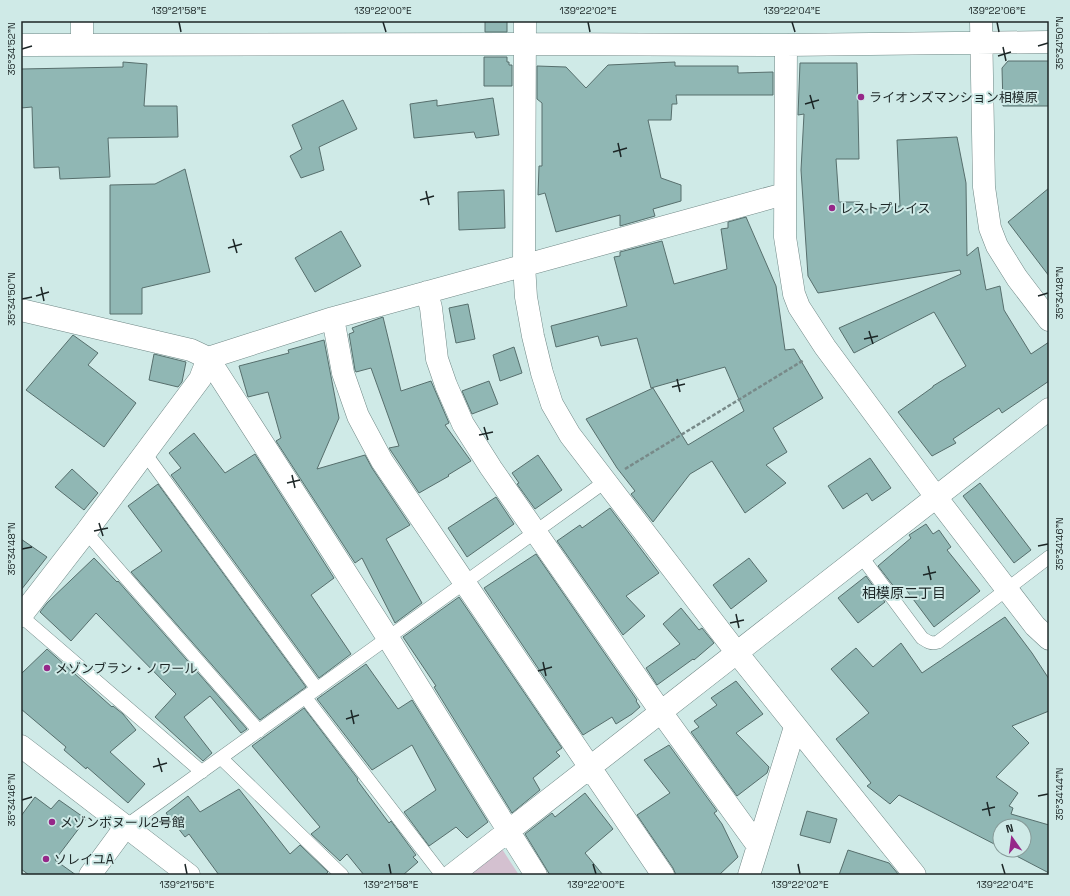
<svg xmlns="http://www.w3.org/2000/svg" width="1070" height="896" font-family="'Space Grotesk','Noto Sans JP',sans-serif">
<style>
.green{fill:#d4c1d0}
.building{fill:#90b7b4;stroke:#576f6d}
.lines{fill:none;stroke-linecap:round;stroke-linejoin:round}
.lane-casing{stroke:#708886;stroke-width:14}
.street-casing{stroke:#708886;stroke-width:23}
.secondary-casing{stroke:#708886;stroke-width:23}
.path{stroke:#788a89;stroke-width:2.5;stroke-dasharray:4 2;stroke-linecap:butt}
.lane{stroke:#fff;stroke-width:13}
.street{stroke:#fff;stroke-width:22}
.secondary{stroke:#fff;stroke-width:22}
.ticks{fill:none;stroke:#1c2626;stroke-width:1.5}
.poi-dot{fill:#962889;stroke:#cfeae7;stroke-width:1.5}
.labels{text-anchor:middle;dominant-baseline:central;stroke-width:4;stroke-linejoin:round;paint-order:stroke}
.poi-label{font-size:13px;fill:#1c2626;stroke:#cfeae7;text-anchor:start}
.neighbourhood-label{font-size:14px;fill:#1c2626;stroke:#cfeae7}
.neatline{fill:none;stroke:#1c2626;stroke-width:1.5}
.ticks-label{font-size:10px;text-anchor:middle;fill:#1c2626}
</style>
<rect width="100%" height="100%" fill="#cfeae7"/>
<!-- green -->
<path class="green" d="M502,849l17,26h-50z"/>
<!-- building -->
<path class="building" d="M485,21h22v11h-22z
M484,57h23v5h2v3h3v21h-28z
M1008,61h41v45h-46l-1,-38z
M123,62l24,2 -3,42h33l1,31 -70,1 2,39 -50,2 -1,-12 -25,1 -2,-61 -11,1v-39l102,-2z
M675,62v4h63v7l35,-1v23h-97l1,9h-5l-1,16h-23l13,58 20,7v16l-28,8 2,7 -35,10v-11l-64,17 -11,-39 -7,2 1,-29h3v-63l-5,-4v-33l29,1 20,21 22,-23z
M800,63h57l2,96h-23l3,43h21v8l40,-4 -3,-66 60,-3 9,46 1,73 11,-9 8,43 14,-4 4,24 27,44 18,-12v39l-47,32 -3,-5 -46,31 3,4 -24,13 -34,-44 35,-25v-1l33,-20 -32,-54 -80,41 -15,-25 122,-54 -1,-4 -142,23 -10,-17 -7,-106 3,-56 -6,1z
M493,98l6,37 -23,3 -2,-6 -60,6 -4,-34 27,-4v6z
M343,100l14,29 -38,18 5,23 -23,8 -11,-22 12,-7 -10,-24z
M185,169l25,103 -68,16v26h-32v-129l45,-1z
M1049,188v88l-41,-54z
M504,190l1,38 -46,2 -1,-38z
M746,217l30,69 9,64 9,-1 29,49 -50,30 14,24 -21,13 20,18 -41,30 -33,-52 -22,13 -37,48 -22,-28 4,-3 -18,-23 -31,-49 67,-31 35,57 56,-34 -19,-44 -74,21 -14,-50 -36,8 -3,-10 -42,11 -5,-21 76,-20 -13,-49 6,-1v-4l42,-11 12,43 53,-15 -6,-40 7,-1v-6z
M341,231l20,35 -46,26 -20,-34z
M468,304l7,35 -19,4 -7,-35z
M383,317l18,74 30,-10 18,42 -4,2 26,36 -23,14 1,1 -30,17 -30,-45 10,-2 -28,-78 -15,4 -1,-2 -6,-36 5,-2 -2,-4z
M73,335l25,18 -10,12 48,38 -32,44 -78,-57z
M324,340l15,78 -22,51 48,-14 7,13 38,57 -24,14 36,64 -27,20 -33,-65 -7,5 -79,-122 5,-3 -13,-46 -20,5 -9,-31 50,-13 -1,-3z
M514,347l8,26 -22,8 -7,-26z
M154,354l32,8 -4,20 -4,5 -29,-7z
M489,381l9,23 -26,10 -10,-23z
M194,433l31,40 30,-19 79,124 -23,17 40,59 -32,24 -148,-203 10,-7 -12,-15z
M538,455l24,35 -27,19 -18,-25 2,-1 -7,-10z
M870,458l21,30 -19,13 -5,-8 -24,16 -15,-23z
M72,469l26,24 -14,17 -29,-23z
M980,483l51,67 -17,13 -51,-67z
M158,484l148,203 -46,33 -129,-148 31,-21 -34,-45z
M496,497l18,27 -47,33 -19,-29z
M610,508l49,65 -33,23 19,20 -22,19 -66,-94 23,-16 2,3z
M926,524l7,10 6,-4 12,17 -4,3 33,41 -46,36 -30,-40 -6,5 -20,-26 33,-28 -2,-3z
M21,539l26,18 -26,33z
M536,554l101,146 -1,1 4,6 -8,7 -16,10 -4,-7 -29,18 -99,-147z
M94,558l23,24 1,-1 129,148 -6,4 -31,-37 -26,21 28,36 -9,8 -48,-44 21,-23 -80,-81 -25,28 -31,-29 7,-9z
M749,558l18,23 -36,28 -18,-24z
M866,576l19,26 -27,21 -20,-25z
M459,597l103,151 -6,4 4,4 -27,22 7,12 -28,23 -78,-126 2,-1 -33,-49z
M681,608l18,22 3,-2 12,15 -20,17 -1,-1 -36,26 -11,-17 34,-24 -17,-20z
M1005,617l27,36 17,26v32l-37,15 17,17 -33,34 22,16 -9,13 4,2 -2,6 38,11v48l-44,-23h19v-24h-24v21l-101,-52 -9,9 -23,-18 4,-3 -35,-44 33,-26 -38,-44 25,-21 17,19 28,-24 21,30z
M47,649l65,58 1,-1 10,8 13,16 -26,22 35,32 -17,19 -41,-36 -1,2 -22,-19 2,-3 -45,-38v-35z
M366,664l32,45 14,-9 76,122 -21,16 -11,-11 -27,19 -25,-34 32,-22 -24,-45 -40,25 -55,-71z
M736,681l27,33 -27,19 33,34 -2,6 -30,23 -46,-64 8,-5 -5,-6 23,-16 -6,-7z
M304,708l54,71 -1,1 32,43 2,-2 25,34 -3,2 5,5 -15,13h-39l-17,-21 -7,7 -29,-27 9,-7 -68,-81z
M669,745l48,66 -3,2 8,11 16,33 -19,18h-43l-3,-7 -36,-53 33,-22 -26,-33z
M239,789l51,65 10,-9 28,27 -3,3h-106l-30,-41 -4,3 -19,-24 22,-17 12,16z
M585,793l28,36 -28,24 18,22h-53l-25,-41 27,-21 3,4z
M35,797l16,12 8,-9 27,19 -31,41 21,15h-47l-8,-6v-53z
M807,811l30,8 -7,24 -30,-8z
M848,850l41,13 10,12h-60z"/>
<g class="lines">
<defs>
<path id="lane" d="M144,452l173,237
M86,532l173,199
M861,556l61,82c6,4 9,6 16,4l111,-85
M21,616l181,156
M305,697l137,178
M221,758l121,117
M126,826l480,-345"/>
<path id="street" d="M525,21l-1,244 2,32 7,39 9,37 10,31 18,31 167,218 178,222
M981,21l3,166 6,41 7,18 20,32 32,42
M21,45l504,-1 261,1 263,-3
M82,45v-24
M786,45l-1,192 9,57 5,13 26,40 111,150 99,129 14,13
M427,292l4,16 6,51 9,26 17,39 28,44 170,244 97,134
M21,310l170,40 17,8 180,280 148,237
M333,318l10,55 15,43 24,45 281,414
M208,358l125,-40 451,-124
M21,616l65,-84 114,-153 8,-21
M90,875l36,-49
M452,875l597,-466
M749,875l46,-148"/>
<path id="secondary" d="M21,746l168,129"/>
</defs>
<!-- lane casing -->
<use href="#lane" class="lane-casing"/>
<!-- street casing -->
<use href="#street" class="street-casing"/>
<!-- secondary casing -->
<use href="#secondary" class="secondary-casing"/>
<!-- path -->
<path class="path" d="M625,469l179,-109"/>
<!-- lane -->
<use href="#lane" class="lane"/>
<!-- street -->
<use href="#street" class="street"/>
<!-- secondary -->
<use href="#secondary" class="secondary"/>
</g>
<!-- ticks -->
<path class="ticks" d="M179,22l2,10M383,22l3,10M588,22l2,10M792,22l3,10M997,22l2,10M1038,46l10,-3M1003,47l3,14M22,49l10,-3M998,56l13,-4M810,95l4,14M805,104l14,-4M618,143l3,14M613,152l14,-4M426,191l3,14M420,200l14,-4M233,239l4,14M228,248l14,-4M41,287l3,14M36,296l13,-4M1038,296l10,-3M22,299l10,-2M869,331l4,13M864,339l14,-3M677,379l3,13M672,387l13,-3M484,427l4,13M479,435l14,-3M292,475l3,13M287,483l13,-3M99,523l4,13M94,531l14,-3M1038,546l10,-2M22,549l10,-2M928,566l3,14M923,575l13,-3M736,614l3,14M730,623l14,-3M543,662l3,14M538,671l14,-4M351,710l3,14M346,719l13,-4M158,758l4,14M153,767l14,-4M1038,796l10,-2M22,800l10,-3M987,802l3,14M982,810l13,-3M185,864l2,10M389,864l2,10M593,864l3,10M798,864l2,10M1002,864l3,10"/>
<!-- markers -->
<g class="poi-dot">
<circle cx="861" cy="97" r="4"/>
<circle cx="832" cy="208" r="4"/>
<circle cx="47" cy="668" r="4"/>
<circle cx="52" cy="822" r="4"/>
<circle cx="46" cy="859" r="4"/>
</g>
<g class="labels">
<!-- poi labels -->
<g class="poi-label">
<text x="869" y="97">ライオンズマンション相模原</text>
<text x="840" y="208">レストプレイス</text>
<text x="55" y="668">メゾンブラン・ノワール</text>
<text x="60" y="822">メゾンボヌール2号館</text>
<text x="54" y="859">ソレイユA</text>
</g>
<!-- neighbourhood labels -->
<g class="neighbourhood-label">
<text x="904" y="593">相模原二丁目</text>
</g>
</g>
<!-- border -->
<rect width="1070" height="896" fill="none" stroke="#cfeae7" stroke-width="44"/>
<!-- north arrow -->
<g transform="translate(1012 838) rotate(346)"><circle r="19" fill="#cfeae7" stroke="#879c9a"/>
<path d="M0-3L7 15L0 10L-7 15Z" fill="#962889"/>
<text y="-6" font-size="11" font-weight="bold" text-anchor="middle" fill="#1c2626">N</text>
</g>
<rect x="22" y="22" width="1026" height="852" class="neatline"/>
<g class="ticks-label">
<text x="179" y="14">139°21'58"E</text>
<text x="383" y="14">139°22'00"E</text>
<text x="588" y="14">139°22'02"E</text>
<text x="792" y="14">139°22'04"E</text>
<text x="997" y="14">139°22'06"E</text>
<text transform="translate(1059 43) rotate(-90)" y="4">35°34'50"N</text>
<text transform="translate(11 49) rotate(-90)" y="4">35°34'52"N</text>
<text transform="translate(1059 293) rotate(-90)" y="4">35°34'48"N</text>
<text transform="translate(11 299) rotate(-90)" y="4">35°34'50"N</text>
<text transform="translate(1059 544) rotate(-90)" y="4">35°34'46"N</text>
<text transform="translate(11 549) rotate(-90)" y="4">35°34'48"N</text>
<text transform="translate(1059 794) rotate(-90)" y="4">35°34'44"N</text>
<text transform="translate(11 800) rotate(-90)" y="4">35°34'46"N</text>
<text x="187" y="888">139°21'56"E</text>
<text x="391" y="888">139°21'58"E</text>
<text x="596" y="888">139°22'00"E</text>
<text x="800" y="888">139°22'02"E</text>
<text x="1005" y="888">139°22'04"E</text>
</g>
</svg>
